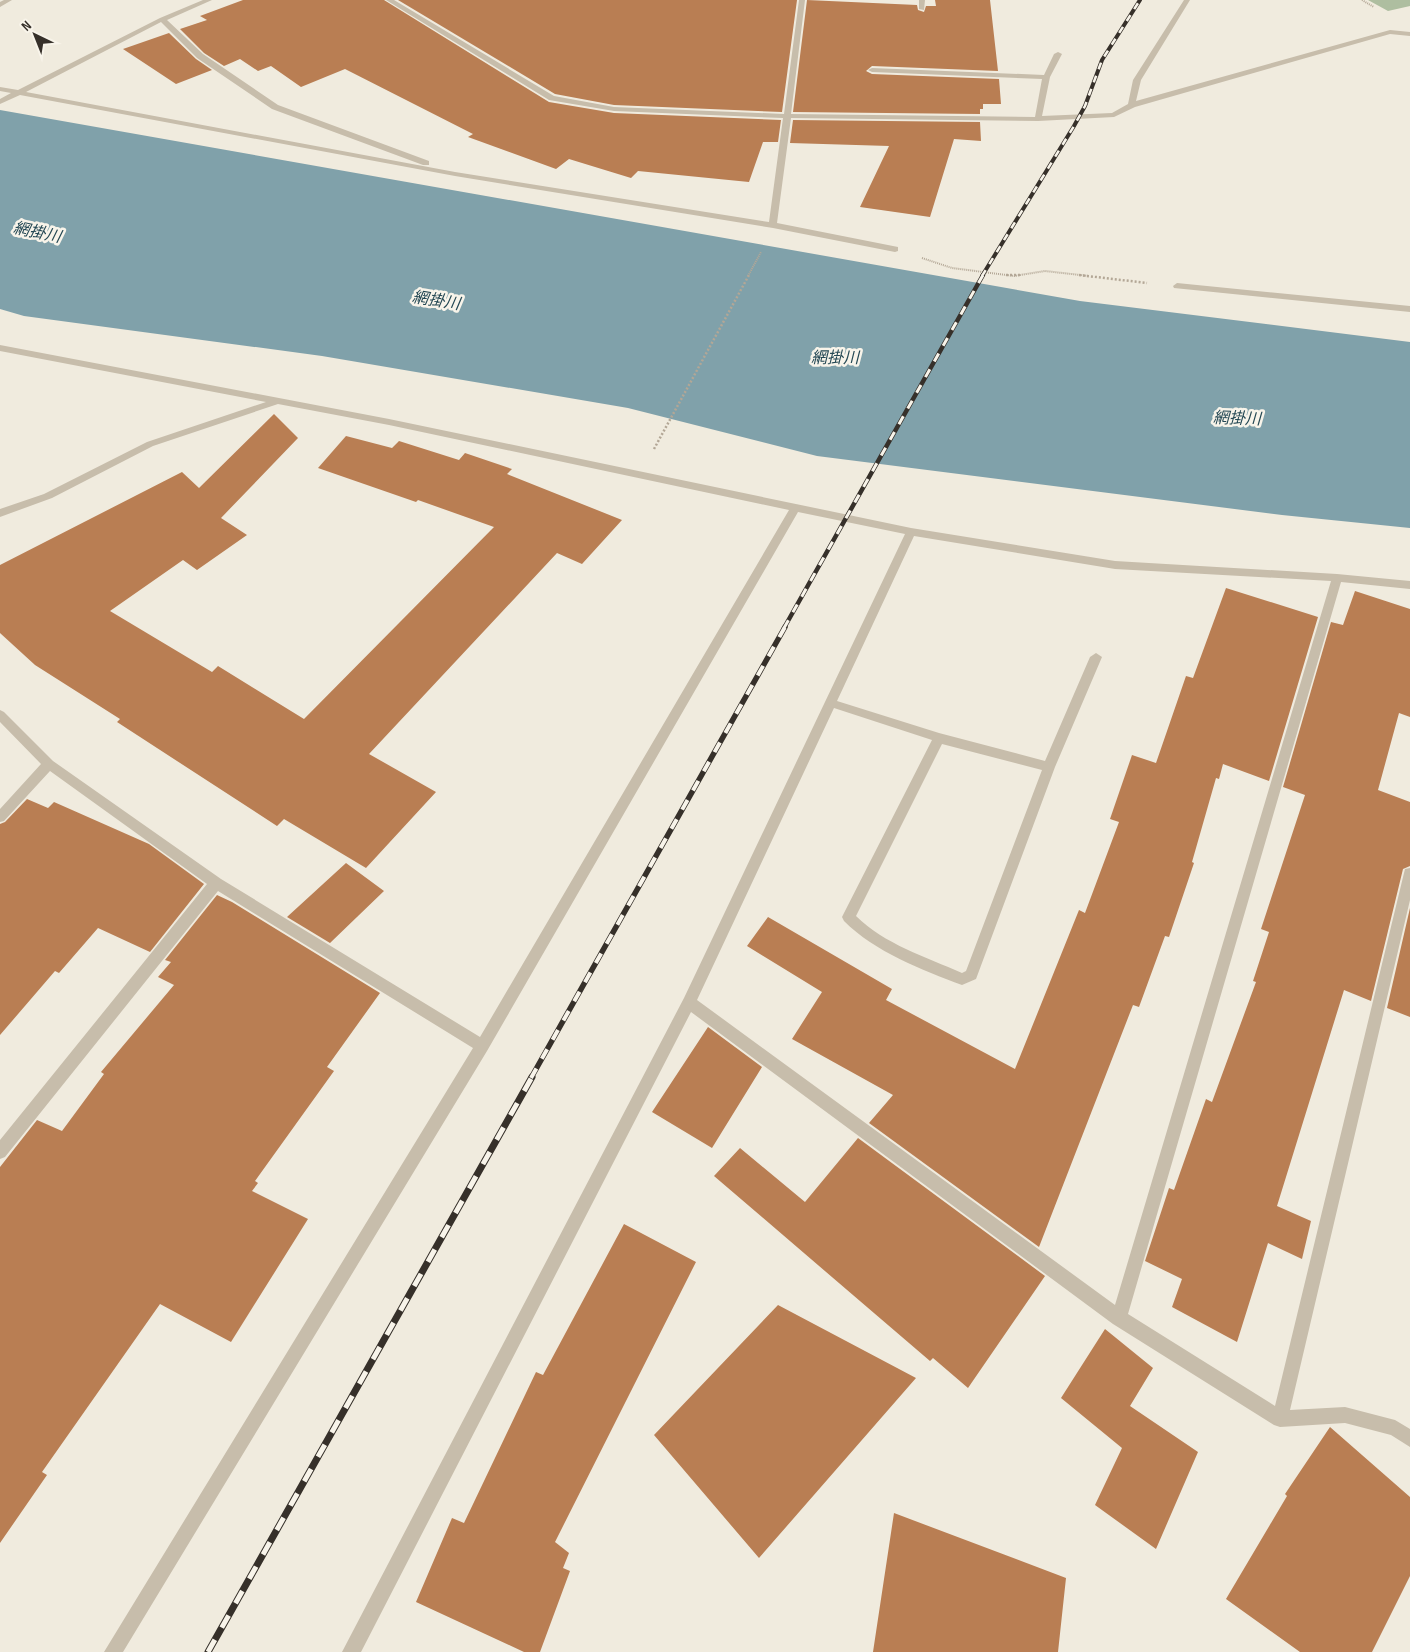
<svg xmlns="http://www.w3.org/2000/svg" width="1410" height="1652" font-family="'Sofia Sans Condensed','Noto Sans JP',sans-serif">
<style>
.green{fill:#aebea0}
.water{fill:#80a1aa}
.building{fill:#b97e53}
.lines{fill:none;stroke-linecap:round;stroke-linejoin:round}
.path-far1{stroke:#b3a796;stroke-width:2;stroke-dasharray:1 1;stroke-linecap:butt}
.path{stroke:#b3a796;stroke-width:2.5;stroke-dasharray:2 2;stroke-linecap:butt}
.minor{fill:#c7bdab;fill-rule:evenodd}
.rail-far3-casing{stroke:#36302a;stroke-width:4}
.rail-far2-casing{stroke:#36302a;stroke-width:4.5}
.rail-far1-casing{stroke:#36302a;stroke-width:5.5}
.rail-casing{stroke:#36302a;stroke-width:7}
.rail-far3{stroke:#f8f4ea;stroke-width:2.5;stroke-dasharray:7;stroke-linecap:butt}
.rail-far2{stroke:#f8f4ea;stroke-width:3;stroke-dasharray:9;stroke-linecap:butt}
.rail-far1{stroke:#f8f4ea;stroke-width:4;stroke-dasharray:11;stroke-linecap:butt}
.rail{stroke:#f8f4ea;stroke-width:5;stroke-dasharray:14;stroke-linecap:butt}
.labels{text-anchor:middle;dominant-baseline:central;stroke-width:5;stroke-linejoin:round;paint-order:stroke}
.far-water-label{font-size:16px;font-style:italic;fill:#234753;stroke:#f8f4ea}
</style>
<rect width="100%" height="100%" fill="#f0ebde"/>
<!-- green -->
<path class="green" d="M1368,0h42v6l-22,5z"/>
<!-- water -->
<path class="water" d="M0,110l1080,191 330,41v186l-128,-13 -465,-59 -189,-48 -306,-52 -298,-40 -24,-7z"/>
<!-- building -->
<path class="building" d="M243,0h141l165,102 65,11 167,7 -3,22h-15l-14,40 -111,-11 -7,7 -62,-19 -13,10 -88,-32 5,-3 -128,-65 -44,18 -30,-21 -13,5 -18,-12 -16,7 -20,-13 -24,-24 27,-9 -7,-4z
M398,0h399l-15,112 -168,-7 -59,-11z
M807,0l110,5 1,5 6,2 2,-6h10l-1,-6h55l8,71 -126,-5 -6,5 6,3 127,5 2,25h-18v5h-3v5l-187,-2z
M169,33l27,26 16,11 -36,14 -53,-35z
M793,120l187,2 1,19 -27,-2 -24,78 -70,-10 29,-61 -99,-3z
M274,414l24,24 -77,80 26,17 -50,35 -14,-10 -73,51 102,61 6,-6 86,53 190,-192 -76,-27 -2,2 -98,-34 28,-32 46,12 7,-7 60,19 6,-7 47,16 -5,5 115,46 -40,44 -25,-11 -188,201 67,38 -70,76 -82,-49 -7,7 -160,-104 3,-3 -85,-54 -35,-32v-68l182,-93 17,16z
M1226,588l92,29 -49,164 -46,-17 -4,15 -3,-1 -24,84 2,1 -25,74 -4,-1 -26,71 -6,-2 -94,242 -170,-124 24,-28 -101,-56 30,-47 -75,-46 21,-29 124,72 -6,11 129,69 64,-159 6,3 34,-91 -9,-3 22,-64 24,8 30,-87 7,2z
M1355,591l55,18v108l-11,-4 -21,77 32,12v64l-7,3 -32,132 -27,-11 -67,216 34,15 -9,38 -34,-16 -31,99 -65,-35 10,-28 -37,-18 24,-73 5,2 32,-91 6,3 44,-120 -3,-1 16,-49 -8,-3 44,-134 -22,-8 48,-165 12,3z
M27,799l21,9 6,-6 95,42 55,40 -54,68 -52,-24 -39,45 -4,-2 -55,64v-211l5,-2z
M346,863l38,28 -54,52 -43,-26z
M217,895l15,7 148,91 -53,74 7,4 -79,110 3,2 -6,8 56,28 -77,123 -71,-38 -118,168 5,3 -47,68v-376l37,-47 25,11 42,-57 -3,-2 73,-87 -16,-8 13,-15 -6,-2z
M1410,908v109l-23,-9z
M708,1027l54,40 -50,81 -60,-36z
M858,1138l187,138 -77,112 -35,-30 -3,3 -216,-185 26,-28 65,54z
M624,1224l72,38 -141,280 14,11 -6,15 7,3 -30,81h-16l-108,-50 36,-84 12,5 72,-151 7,3z
M778,1305l138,73 -157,180 -105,-123z
M1105,1329l48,39 -23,38 68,46 -42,97 -61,-44 27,-57 -61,-50z
M1330,1427l80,70v79l-38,76h-72l-74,-53 61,-103 -2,-2z
M894,1513l172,65 -8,74h-185z"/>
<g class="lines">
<!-- path-far1 -->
<path class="path-far1" d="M1362,0l12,7
M922,258l30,10 62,8 31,-5 44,5
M748,276l13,-24"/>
<!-- path -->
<path class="path" d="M1006,275h15
M1079,275l68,8
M654,449l95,-174"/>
<!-- minor -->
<path class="minor" d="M4,0h8l-12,7v-5z
M203,0h9l-45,20 36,34 75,51 151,56v4h-6l-151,-56 -75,-51 -36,-36 -135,70 429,80 314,50 14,-104 -169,-7 -65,-11 -163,-100h8l160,96 60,11 170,7 15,-114h6l-14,114 244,3 7,-38 -170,-7 -4,-2 4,-2 172,7 10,-21 4,-2 4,2 -12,23 -8,39 70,-3 16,-9 5,-24 51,-80h6l-49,80 -5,21 254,-71 20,2v4l-20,-2 -255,73 -21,10 -76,4 -247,-3 -14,105 121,24v4l-3,1 -122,-24 -318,-52 -435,-81 -20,9v-5l11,-6 -11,-2v-4l18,3 142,-72z
M919,0h6l-1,10 -5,-1z
M1177,283l233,23v6l-236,-24 -1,-2z
M0,345l389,74 522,109 204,33 222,13 73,7v8l-69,-7 -213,732 147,92 129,-533 1,-4 5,-1v32l-120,510 55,-3 50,13 15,9v18l-19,-12 -46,-12 -65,4 -6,-2 -161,-101 -422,-312 -330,640h-19l342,-654 221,-464 -107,-22 -311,539 -364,601h-19l369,-604 -255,-157 -213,266 -5,2v-19l207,-256 -157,-113 -46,50 -4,1v-13l41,-45 -41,-42v-12l4,2 49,49 168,118 259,158 309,-527 -400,-85 -111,-21 -125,42 -101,52 -52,19v-8l44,-15 103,-52 119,-40 -266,-51zM914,536l201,33 216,12 -216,724 -418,-305 137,-292 98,32 -88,173 -2,4 2,4c31,31 78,49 118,64l14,-6 79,-212 47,-110 -6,-4 -6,4 -45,104 -106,-28 -102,-32zM942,744l100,26 -76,201 -4,2c-36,-16 -78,-29 -106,-57z"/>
<defs>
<path id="rail-far3" d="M982,276l92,-150 11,-20 17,-46 38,-60"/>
<path id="rail-far2" d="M784,628l199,-353"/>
<path id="rail-far1" d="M531,1078l254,-451"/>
<path id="rail" d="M208,1652l324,-575"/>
</defs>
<!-- rail-far3 casing -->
<use href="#rail-far3" class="rail-far3-casing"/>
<!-- rail-far2 casing -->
<use href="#rail-far2" class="rail-far2-casing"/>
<!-- rail-far1 casing -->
<use href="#rail-far1" class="rail-far1-casing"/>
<!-- rail casing -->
<use href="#rail" class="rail-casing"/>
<!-- rail-far3 -->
<use href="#rail-far3" class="rail-far3"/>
<!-- rail-far2 -->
<use href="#rail-far2" class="rail-far2"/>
<!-- rail-far1 -->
<use href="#rail-far1" class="rail-far1"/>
<!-- rail -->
<use href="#rail" class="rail"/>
</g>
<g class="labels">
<!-- far-water labels -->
<g class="far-water-label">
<text transform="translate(37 233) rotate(12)">網掛川</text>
<text transform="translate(436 301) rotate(9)">網掛川</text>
<text x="835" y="358">網掛川</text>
<text transform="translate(1237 419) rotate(2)">網掛川</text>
</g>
</g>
<!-- north arrow -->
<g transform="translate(35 35) rotate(317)" stroke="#f8f4ea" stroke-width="4" paint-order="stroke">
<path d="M0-4L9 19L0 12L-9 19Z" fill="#36302a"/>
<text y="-8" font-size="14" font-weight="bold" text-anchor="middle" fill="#36302a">N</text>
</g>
</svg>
